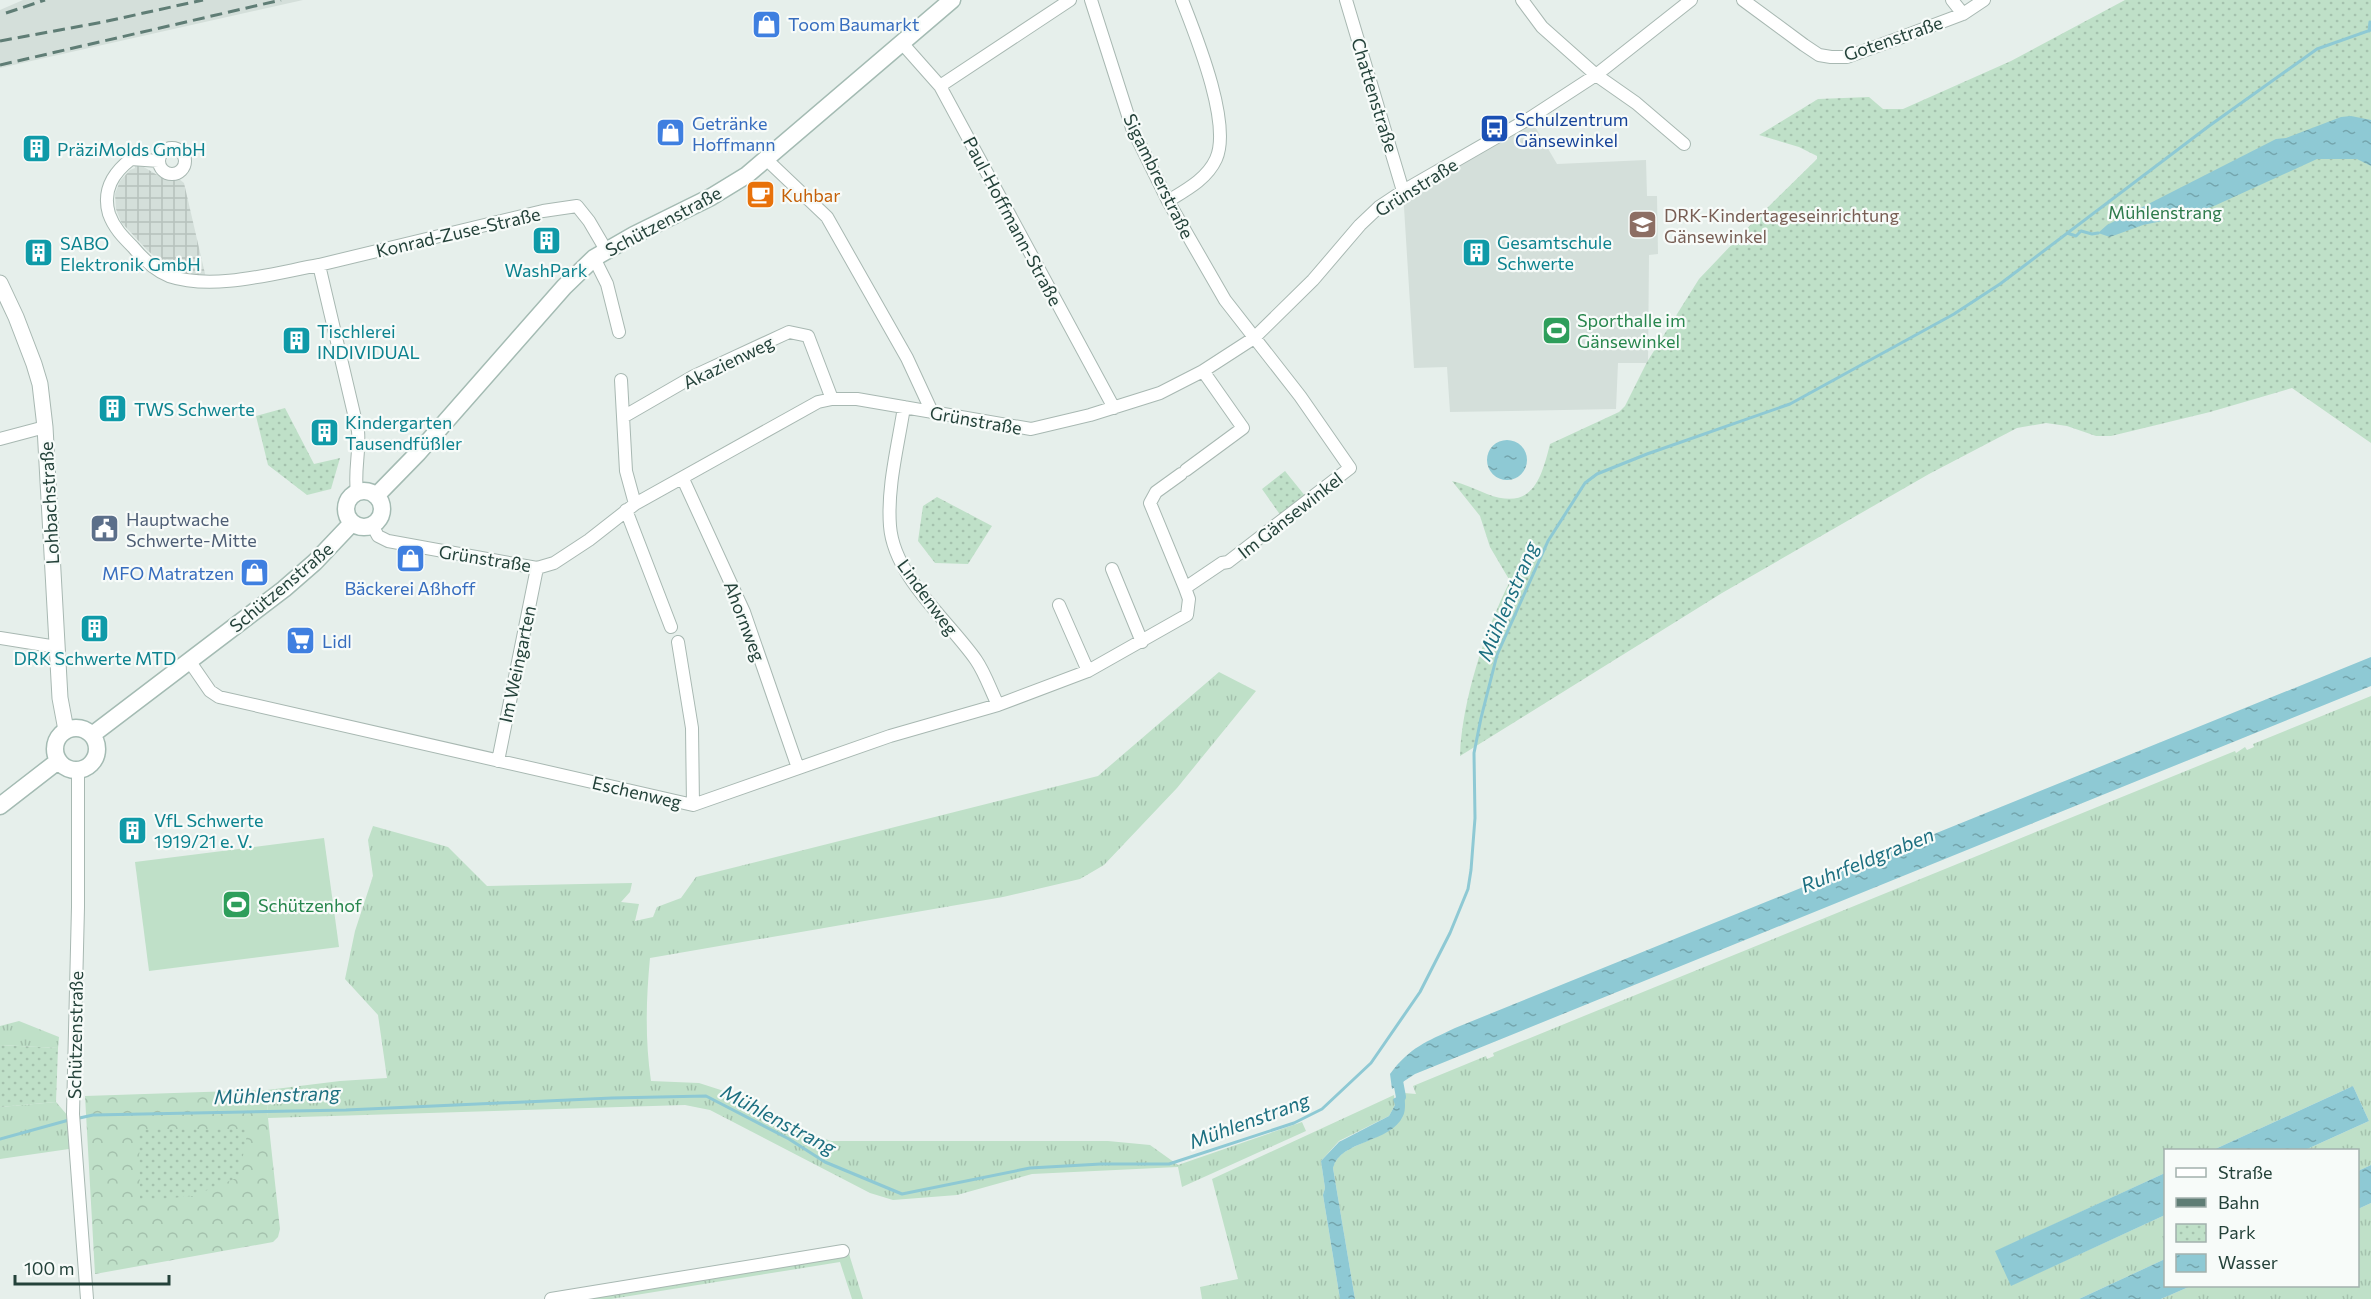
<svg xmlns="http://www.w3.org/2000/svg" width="2371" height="1299" font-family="Commissioner,sans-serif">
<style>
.built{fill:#d4dfda}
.industrial{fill:url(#industrial-grid)}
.grass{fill:url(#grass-tufts)}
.forest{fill:url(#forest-crowns)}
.park{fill:url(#park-dots)}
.garden{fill:#bfe0c8}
.water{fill:url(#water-ripples)}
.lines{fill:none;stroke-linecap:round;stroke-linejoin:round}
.stream{stroke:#8ec9d4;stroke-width:3}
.canal{stroke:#8ec9d4;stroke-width:10}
.minor-casing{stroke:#a8b8b2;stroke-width:14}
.tertiary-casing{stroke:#a8b8b2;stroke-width:17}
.secondary-casing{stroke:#a4bbb3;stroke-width:19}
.minor{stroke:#fff;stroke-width:12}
.tertiary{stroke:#fff;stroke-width:15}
.secondary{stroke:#fff;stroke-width:16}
.rail{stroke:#5f7d75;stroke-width:3;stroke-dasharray:12 6;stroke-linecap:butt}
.labels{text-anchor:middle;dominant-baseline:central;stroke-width:4.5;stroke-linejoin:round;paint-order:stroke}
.shop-label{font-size:18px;fill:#366cbe;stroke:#f7fbf9;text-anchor:start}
.street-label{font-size:18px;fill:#24423a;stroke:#f7fbf9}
.transit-label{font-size:18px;fill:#164399;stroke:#f7fbf9;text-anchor:start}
.culture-label{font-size:18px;fill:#0d838f;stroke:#f7fbf9;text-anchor:start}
.food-label{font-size:18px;fill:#c56008;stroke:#f7fbf9;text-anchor:start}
.park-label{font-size:18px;fill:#2d7a4b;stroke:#f7fbf9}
.education-label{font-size:18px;fill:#785e54;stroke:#f7fbf9;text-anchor:start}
.leisure-label{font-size:18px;fill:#27864d;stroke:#f7fbf9;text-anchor:start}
.service-label{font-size:18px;fill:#4e5e75;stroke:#f7fbf9;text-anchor:start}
.water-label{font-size:20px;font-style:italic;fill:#1c6f80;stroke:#f7fbf9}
</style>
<defs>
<pattern id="industrial-grid" width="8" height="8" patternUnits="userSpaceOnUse" patternTransform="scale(1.5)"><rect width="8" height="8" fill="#d4dfda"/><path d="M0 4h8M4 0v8" fill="none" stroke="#b6c1bc"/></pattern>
<pattern id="grass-tufts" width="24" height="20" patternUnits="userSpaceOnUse" patternTransform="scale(1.5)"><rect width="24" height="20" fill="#bfe0c8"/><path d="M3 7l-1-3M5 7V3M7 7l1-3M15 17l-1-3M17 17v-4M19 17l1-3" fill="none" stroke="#a4c1ad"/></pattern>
<pattern id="forest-crowns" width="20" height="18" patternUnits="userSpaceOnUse" patternTransform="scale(1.5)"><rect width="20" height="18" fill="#bfe0c8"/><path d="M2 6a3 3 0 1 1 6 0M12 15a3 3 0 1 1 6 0" fill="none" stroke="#a4c1ad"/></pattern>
<pattern id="park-dots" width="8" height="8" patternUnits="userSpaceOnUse" patternTransform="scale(1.5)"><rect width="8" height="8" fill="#bfe0c8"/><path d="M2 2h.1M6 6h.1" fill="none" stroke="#a4c1ad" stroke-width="1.8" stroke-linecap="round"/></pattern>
<pattern id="water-ripples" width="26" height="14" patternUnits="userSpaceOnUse" patternTransform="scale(1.5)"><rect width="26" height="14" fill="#8ec9d4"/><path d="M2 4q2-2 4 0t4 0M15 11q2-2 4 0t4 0" fill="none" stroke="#74a5ad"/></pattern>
</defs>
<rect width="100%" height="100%" fill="#e6efeb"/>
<!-- built -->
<path class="built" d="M23,0h280l-303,68v-58z
M1530,118l27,46 89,-4 1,36h10l1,58 -9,1 -1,108h-30l-2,46 -166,3 -3,-45 -33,1 -11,-177z"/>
<!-- industrial -->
<path class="industrial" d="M135,165l7,1 24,14 13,-1 5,4 22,95 -20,-4 -25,-12 -14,-12 -26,-28 -5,-13 -1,-15 5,-13 10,-11 5,-2z"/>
<!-- grass -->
<path class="grass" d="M1219,672l37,19 -79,97 -73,77 -24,14 -77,18 -353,61c-4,42 -5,82 1,123l48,2 28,9 54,31 50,18h277l42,4 28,20 124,-43 4,9 -124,56 -4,-20 -146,7 -75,21 -64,5 -23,-7 -160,-83 -25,-5 -417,13 -1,-28 73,-9 47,-3 -9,-63 -33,-36 10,-48 18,-55 -5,-36 5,-14 75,21 39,39 145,-3 -2,9 -9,10 18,2 -4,17 18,-4 4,-10 24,-9 15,-21 402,-101z
M2371,696v469l-13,6v-21h-53l64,-29 -16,-35 -140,64h-47l-1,23 -169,78 16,34 153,-70v44l-86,40h-724l-22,-131c9,-34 75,-20 71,-75l12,1 -3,-8 73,-30 1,3 7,-3 -1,-3 742,-302 1,2 9,-6 2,3 7,-3 -1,-3z
M19,1021l40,16 -1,11 -58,-3v-19z
M1394,1095l1,10 -6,11 -50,25 -18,20 4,27 -2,7 17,104h-138l-2,-12 38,-8 -26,-100z
M56,1102l12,14 1,33 -69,10v-52z
M2371,1203v96h-210l30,-13h167v-77z
M849,1254l14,45h-11l-12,-37 -229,37h-39z"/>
<!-- forest -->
<path class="forest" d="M267,1090l1,28 12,111 -2,8 -5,5 -178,32 -10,-178z"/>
<!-- park -->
<path class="park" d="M2125,0h246v443l-79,-55 -82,24 -99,24h-15l-29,-10 -21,-3 -29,5 -88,46 -207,119 -262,163c2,-56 25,-125 50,-175l-20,-34 -10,-31 -28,-35c12,3 23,8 35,13 45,17 54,-14 63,-50l69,-32 6,-6 22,-44 52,-83 59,-62 59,-58v-3l-18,-9 -40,-12 59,-36 51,-2 14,12h20l108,-48z
M285,408l29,56 26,-6 -9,31 -24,6 -39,-30 -12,-49z
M1285,471l21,26 -25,19 -19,-27z
M937,497l55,29 -24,38 -33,-1 -17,-22 5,-35z
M0,1045l58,3 -2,54 -56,5z
M139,1129h109l-9,48 -46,19 -53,5z"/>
<!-- garden -->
<path class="garden" d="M324,838l15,109 -190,24 -14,-109z"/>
<!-- water -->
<path class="water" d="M2351,116l20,4v46l-14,-7h-40l-103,47 -28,10 -43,9 -33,12 -12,-4 9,-8 169,-86 10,-1 55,-21z
M1487 460a20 20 0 1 1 40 0a20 20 0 1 1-40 0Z
M2371,657v29l-956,388 -23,15 -2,-15c20,-27 36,-32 65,-46z
M2353,1086l16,35 -64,29h-92z
M1404,1093c1,7 2,17 -1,23 -12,27 -63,24 -70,52l22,131h-15l-17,-104 2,-7 -4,-27 18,-19 50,-26 6,-11 -2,-6z
M2371,1165v38l-13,6v-38z
M2165,1173v42l-154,71 -16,-35z
M2165,1259l1,27h25l-30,13h-82z"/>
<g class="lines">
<!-- stream -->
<path class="stream" d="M2369,31l1,-9
M2067,233l9,3 5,-5 11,3 6,-1
M75,1119l18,-4 253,-5 266,-12 94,-2 83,43 36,23 77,32 128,-26 71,-4h68l125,-41 28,-14 49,-46 49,-71 30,-59 18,-44 3,-19 4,-52 -1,-65 7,-35 16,-63 51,-114 37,-58 12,-9 50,-20 143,-50 164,-90 46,-30 209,-158 108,-77 54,-19
M0,1139l69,-19"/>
<!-- canal -->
<path class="canal" d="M1401,1097l-3,-16 4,-7"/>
<defs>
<path id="minor" d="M1091,0l41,128 36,73 57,99 75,96 50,72 -122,94 -6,1 -37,25
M1346,0l57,191
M1522,0l20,27 54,48 40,28 48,41
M1743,0l61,45 15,10 12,2h16l55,-20 61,-23 21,-14
M1952,0l11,14
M901,42l39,44 174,322
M940,86l130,-86
M159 161a13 13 0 1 1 26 0a13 13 0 1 1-26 0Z
M767,160l60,57 80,141 25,54
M159,161l-28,-2c-18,14 -29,31 -22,55 5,14 14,23 24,33 10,12 21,23 36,29 45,15 105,-3 150,-11l39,166c2,21 -4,40 -1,61
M1168,201c18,-11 39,-22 48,-42 16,-35 -20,-123 -34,-159
M594,258l13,26 12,48
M319,265l224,-54 34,-5 12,15 17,29
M621,380l5,91 9,33
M904,407c-6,39 -17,80 -14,119 4,51 58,94 86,134 9,13 15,31 22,45
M623,417l71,-41 95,-44 19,4 24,63
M0,439l45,-12
M1186,470l57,-42 -40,-57
M683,479l61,133 54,156
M626,510l45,117
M372,525l6,11 10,5 149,27 17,-5 35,-23 46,-36 183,-102 14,-3h25l174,30 59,-14 70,-22 43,-22 51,-33 59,-58 47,-55 19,-18 24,-16 127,-73 66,-43 95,-75
M1112,569l30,73
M1059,605l29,66
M0,638l57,9
M678,642l14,86 1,77
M190,662l20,29 9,6 474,108 197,-69 108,-31 90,-34 99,-56 2,-16 -4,-11 -35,-85 6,-11 25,-18
M498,761l39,-193
M78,771v136l-5,207 14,185
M551,1299l292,-48"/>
<path id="tertiary" d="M0,283l16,34 18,47 6,20 5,43 15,271 6,32"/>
<path id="secondary" d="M346 509a18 18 0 1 1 36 0a18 18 0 1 1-36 0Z
M376,496l42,-43 146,-166 30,-29 40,-23 77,-38 36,-22 205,-175
M55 749a21 21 0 1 1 42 0a21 21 0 1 1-42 0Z
M92,735l192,-146 31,-27 37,-39
M0,806l58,-45"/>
</defs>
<!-- minor casing -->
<use href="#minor" class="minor-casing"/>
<!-- tertiary casing -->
<use href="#tertiary" class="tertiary-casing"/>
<!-- secondary casing -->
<use href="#secondary" class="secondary-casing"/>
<!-- minor -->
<use href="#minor" class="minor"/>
<!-- tertiary -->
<use href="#tertiary" class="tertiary"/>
<!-- secondary -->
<use href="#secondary" class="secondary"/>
<!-- rail -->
<path class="rail" d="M6,13l39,-13
M0,41l103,-19 100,-22
M0,65l281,-65"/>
</g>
<!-- icons -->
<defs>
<symbol id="shop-square" viewBox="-11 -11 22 22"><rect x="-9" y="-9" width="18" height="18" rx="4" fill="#3f7fe0" stroke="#f7fbf9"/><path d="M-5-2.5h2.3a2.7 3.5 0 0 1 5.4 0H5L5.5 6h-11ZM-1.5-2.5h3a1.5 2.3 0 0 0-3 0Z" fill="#fff"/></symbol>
<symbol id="bus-square" viewBox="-11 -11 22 22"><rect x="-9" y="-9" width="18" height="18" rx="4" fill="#1a4fb4" stroke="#f7fbf9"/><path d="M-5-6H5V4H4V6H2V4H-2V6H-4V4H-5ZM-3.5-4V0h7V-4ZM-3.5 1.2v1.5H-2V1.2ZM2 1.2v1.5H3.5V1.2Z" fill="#fff"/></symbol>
<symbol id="building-square" viewBox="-11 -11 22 22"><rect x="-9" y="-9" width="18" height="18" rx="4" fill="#0f9aa8" stroke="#f7fbf9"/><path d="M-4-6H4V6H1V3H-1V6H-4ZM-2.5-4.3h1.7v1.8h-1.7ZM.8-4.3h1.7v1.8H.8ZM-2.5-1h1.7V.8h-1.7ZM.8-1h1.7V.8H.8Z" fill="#fff"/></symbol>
<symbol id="cafe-square" viewBox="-11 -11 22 22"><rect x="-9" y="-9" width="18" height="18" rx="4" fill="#e8710a" stroke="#f7fbf9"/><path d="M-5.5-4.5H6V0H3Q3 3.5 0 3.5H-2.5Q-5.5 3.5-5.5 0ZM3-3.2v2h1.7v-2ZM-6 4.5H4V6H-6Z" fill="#fff"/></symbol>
<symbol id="school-square" viewBox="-11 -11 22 22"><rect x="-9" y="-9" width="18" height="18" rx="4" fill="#8d6e63" stroke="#f7fbf9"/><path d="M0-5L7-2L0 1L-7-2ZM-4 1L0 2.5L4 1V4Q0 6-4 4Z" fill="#fff"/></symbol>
<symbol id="stadium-square" viewBox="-11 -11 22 22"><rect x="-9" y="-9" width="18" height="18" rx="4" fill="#2e9e5b" stroke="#f7fbf9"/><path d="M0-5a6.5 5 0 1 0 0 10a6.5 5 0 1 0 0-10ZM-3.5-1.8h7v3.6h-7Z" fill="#fff"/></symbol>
<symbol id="civic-square" viewBox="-11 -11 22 22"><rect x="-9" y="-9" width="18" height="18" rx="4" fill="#5c6f8a" stroke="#f7fbf9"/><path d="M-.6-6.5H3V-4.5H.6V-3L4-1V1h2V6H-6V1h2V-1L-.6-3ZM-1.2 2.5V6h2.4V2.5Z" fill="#fff"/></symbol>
<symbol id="supermarket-square" viewBox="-11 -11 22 22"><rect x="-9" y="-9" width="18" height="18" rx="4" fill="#3f7fe0" stroke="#f7fbf9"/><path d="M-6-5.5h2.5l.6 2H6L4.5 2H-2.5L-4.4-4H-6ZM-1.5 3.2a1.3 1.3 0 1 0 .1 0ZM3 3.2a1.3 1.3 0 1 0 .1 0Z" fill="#fff"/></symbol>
</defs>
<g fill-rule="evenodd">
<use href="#shop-square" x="750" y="8" width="33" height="33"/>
<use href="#bus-square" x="1478" y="112" width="33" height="33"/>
<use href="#shop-square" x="654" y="116" width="33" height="33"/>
<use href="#building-square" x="20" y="132" width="33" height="33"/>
<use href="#cafe-square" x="744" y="178" width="33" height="33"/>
<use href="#school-square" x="1626" y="208" width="33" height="33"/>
<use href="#building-square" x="530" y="224" width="33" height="33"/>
<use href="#building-square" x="1460" y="236" width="33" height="33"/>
<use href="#building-square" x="22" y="236" width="33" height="33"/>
<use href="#stadium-square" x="1540" y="314" width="33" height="33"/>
<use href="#building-square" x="280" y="324" width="33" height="33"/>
<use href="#building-square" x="96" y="392" width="33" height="33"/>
<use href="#building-square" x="308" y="416" width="33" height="33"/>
<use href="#civic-square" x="88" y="512" width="33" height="33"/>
<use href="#shop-square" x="394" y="542" width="33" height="33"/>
<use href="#shop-square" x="238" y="556" width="33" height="33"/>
<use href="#building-square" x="78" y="612" width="33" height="33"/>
<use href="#supermarket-square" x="284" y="624" width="33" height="33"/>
<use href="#building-square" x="116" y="814" width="33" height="33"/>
<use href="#stadium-square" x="220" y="888" width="33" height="33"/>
</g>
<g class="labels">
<!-- shop labels -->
<g class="shop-label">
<text x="788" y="24">Toom Baumarkt</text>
<text x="692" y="123">Getränke<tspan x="692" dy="21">Hoffmann</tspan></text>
<text x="234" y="573" text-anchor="end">MFO Matratzen</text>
<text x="410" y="588" text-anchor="middle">Bäckerei Aßhoff</text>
<text x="322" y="641">Lidl</text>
</g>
<!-- street labels -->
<g class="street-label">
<text transform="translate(1893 38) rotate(-19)">Gotenstraße</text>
<text transform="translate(1375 95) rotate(73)">Chattenstraße</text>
<text transform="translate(1159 176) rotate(64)">Sigambrerstraße</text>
<text transform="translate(1416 187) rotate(-32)">Grünstraße</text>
<text transform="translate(663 221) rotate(-28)">Schützenstraße</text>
<text transform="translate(1013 221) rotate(62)">Paul-Hoffmann-Straße</text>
<text transform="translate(458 232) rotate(-13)">Konrad-Zuse-Straße</text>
<text transform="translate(728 362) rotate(-26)">Akazienweg</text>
<text transform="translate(976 420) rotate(10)">Grünstraße</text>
<text transform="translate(49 503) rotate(-93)">Lohbachstraße</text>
<text transform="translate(1290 515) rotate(-38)">Im Gänsewinkel</text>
<text transform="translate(485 558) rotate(9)">Grünstraße</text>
<text transform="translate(281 587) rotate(-40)">Schützenstraße</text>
<text transform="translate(928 597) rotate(54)">Lindenweg</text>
<text transform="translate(745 621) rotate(69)">Ahornweg</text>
<text transform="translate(517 664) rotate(-78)">Im Weingarten</text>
<text transform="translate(637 792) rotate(13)">Eschenweg</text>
<text transform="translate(75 1035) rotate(-89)">Schützenstraße</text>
</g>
<!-- transit labels -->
<g class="transit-label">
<text x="1515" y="119">Schulzentrum<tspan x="1515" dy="21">Gänsewinkel</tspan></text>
</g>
<!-- culture labels -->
<g class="culture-label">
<text x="57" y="149">PräziMolds GmbH</text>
<text x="1497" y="242">Gesamtschule<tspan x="1497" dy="21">Schwerte</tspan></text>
<text x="60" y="243">SABO<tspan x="60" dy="21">Elektronik GmbH</tspan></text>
<text x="546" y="270" text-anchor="middle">WashPark</text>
<text x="317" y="331">Tischlerei<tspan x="317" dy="21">INDIVIDUAL</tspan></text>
<text x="134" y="409">TWS Schwerte</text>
<text x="345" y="422">Kindergarten<tspan x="345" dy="21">Tausendfüßler</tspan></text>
<text x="95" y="658" text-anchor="middle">DRK Schwerte MTD</text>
<text x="154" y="820">VfL Schwerte<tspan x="154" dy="21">1919/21 e. V.</tspan></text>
</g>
<!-- food labels -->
<g class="food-label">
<text x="781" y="195">Kuhbar</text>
</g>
<!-- park labels -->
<g class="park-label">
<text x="2165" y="212">Mühlenstrang</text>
</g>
<!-- education labels -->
<g class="education-label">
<text x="1664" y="215">DRK-Kindertageseinrichtung<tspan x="1664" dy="21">Gänsewinkel</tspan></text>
</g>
<!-- leisure labels -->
<g class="leisure-label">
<text x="1577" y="320">Sporthalle im<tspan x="1577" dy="21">Gänsewinkel</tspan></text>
<text x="258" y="905">Schützenhof</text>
</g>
<!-- service labels -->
<g class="service-label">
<text x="126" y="519">Hauptwache<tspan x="126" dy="21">Schwerte-Mitte</tspan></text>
</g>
<!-- water labels -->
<g class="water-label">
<text transform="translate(1507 601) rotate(-67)">Mühlenstrang</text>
<text transform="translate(1867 859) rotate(-22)">Ruhrfeldgraben</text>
<text transform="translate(277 1094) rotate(-2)">Mühlenstrang</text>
<text transform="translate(779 1119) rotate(28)">Mühlenstrang</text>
<text transform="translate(1249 1120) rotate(-20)">Mühlenstrang</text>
</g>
</g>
<!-- legend -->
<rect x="2164" y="1149" width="195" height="138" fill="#f7fbf9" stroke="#a3b1ad" stroke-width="1.5"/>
<rect x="2176" y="1168" width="30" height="9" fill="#ffffff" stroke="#a3b1ad" stroke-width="1.5"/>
<text x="2218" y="1179" font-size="18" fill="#24423a">Straße</text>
<rect x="2176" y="1198" width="30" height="9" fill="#5f7d75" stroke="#a3b1ad" stroke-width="1.5"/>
<text x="2218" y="1209" font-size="18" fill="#24423a">Bahn</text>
<rect x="2176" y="1224" width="30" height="18" fill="url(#park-dots)" stroke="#a3b1ad" stroke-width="1.5"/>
<text x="2218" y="1239" font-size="18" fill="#24423a">Park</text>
<rect x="2176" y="1254" width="30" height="18" fill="url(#water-ripples)" stroke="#a3b1ad" stroke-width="1.5"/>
<text x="2218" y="1269" font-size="18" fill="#24423a">Wasser</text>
<!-- scale -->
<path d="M15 1275v9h154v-9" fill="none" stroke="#24423a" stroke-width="3"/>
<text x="24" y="1275" font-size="18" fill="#24423a" stroke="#f7fbf9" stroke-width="4.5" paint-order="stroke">100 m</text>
</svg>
